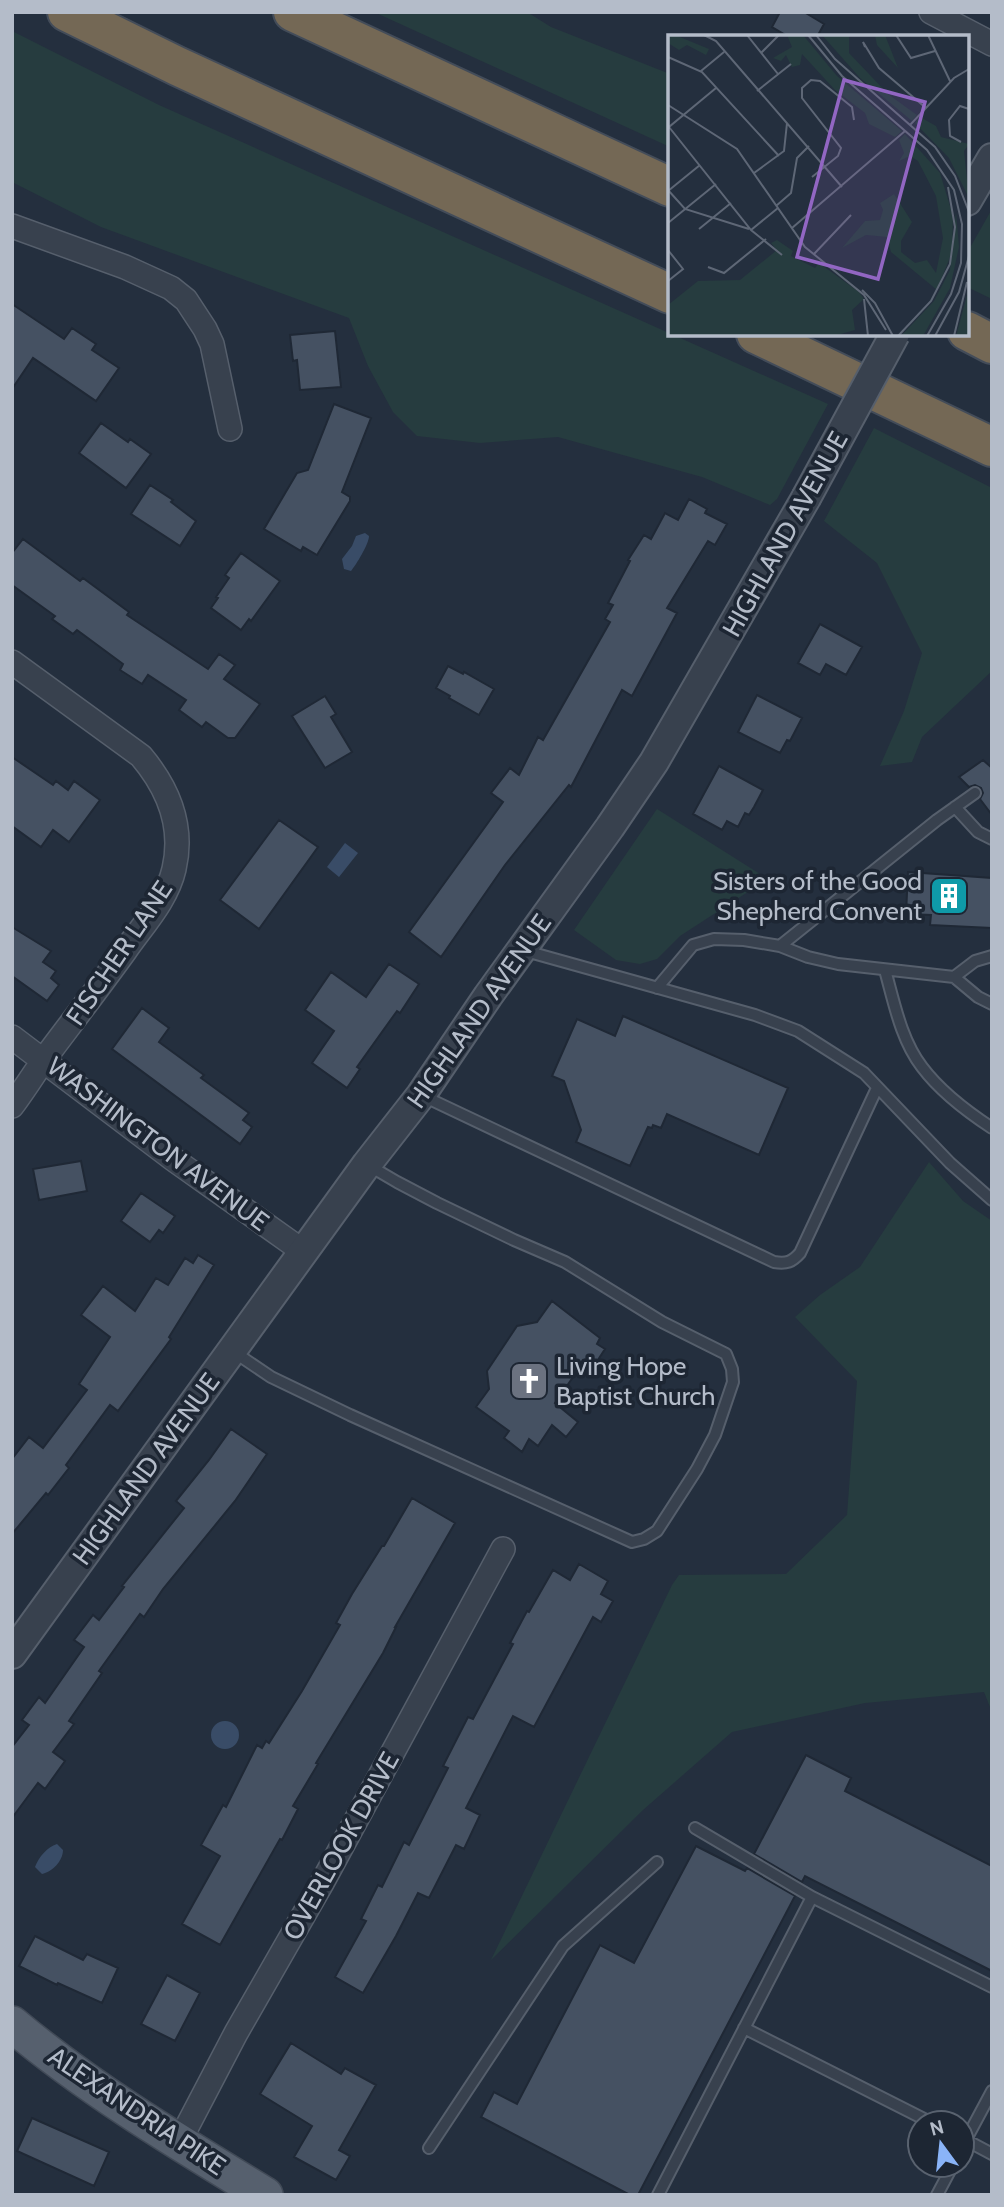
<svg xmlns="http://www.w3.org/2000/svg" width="1004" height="2207" font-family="Cabin,sans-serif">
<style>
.green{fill:#263c3f}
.water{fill:#394c67}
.building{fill:#455162;stroke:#1f2835;stroke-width:2}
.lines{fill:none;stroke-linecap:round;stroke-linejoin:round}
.service-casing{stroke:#565f6c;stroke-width:14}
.minor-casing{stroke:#565f6c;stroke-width:26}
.tertiary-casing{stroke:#565f6c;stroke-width:32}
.primary-casing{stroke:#414a57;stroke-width:38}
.motorway-casing{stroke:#434c59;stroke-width:42}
.service{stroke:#38414e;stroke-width:10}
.minor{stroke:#38414e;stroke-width:23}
.tertiary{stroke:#38414e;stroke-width:28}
.primary{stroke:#56606e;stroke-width:35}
.motorway{stroke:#746855;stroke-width:38}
.tertiary-bridge-casing{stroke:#565f6c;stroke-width:32;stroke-linecap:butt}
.tertiary-bridge{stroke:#38414e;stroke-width:28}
.labels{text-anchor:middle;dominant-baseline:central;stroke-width:7;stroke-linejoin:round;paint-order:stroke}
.street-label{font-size:26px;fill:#b4bcc9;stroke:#1d2633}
.poi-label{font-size:26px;fill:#b4bcc9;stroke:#1d2633;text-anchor:end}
.inset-road{fill:none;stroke:#5e6776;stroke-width:2}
.view{fill:#9266c3;fill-opacity:0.15;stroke:#9266c3;stroke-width:3.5}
.inset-edge{fill:none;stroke:#b4bcc9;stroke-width:3.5}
</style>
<rect width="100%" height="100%" fill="#242f3e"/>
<!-- green -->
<path class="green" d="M374,12h153l24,15 119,47v73z
M12,31l147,74 669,299 -51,95 -7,6 -68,-28 -144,-40 -78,6 -63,-7 -24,-24 -25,-46 -19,-48 -248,-91 -89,-45z
M992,209v90l-25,-12v-34z
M874,428l118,60v183l-70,66 -10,25 -32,4 24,-55 18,-58 -45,-90 -53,-42z
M657,809l111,70 -88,57 -23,23 -17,5 -24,-4 -42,-30z
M929,1162l34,39 29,20v491l-8,-20 -119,11 -133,29 -89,78 -152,150 181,-375 7,-10 107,-1 61,-59 10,-134 -62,-64 25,-22 40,-28z"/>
<!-- water -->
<path class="water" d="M365,533l4,3c0,8 -13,29 -18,35l-7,-2 -2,-10 10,-13 4,-10z
M345,843l13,10 -19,24 -12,-10z
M211 1735a14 14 0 1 1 28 0a14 14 0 1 1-28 0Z
M57,1844l6,6c0,11 -11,22 -21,24l-7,-7c4,-10 12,-20 22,-23z"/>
<!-- building -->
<path class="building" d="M780,12h24l20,12 -7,13h-28l-17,-10z
M12,304l52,35 8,-11 24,16 -4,6 27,18 -23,33 -63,-43 -21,31z
M335,331l6,56 -41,3 -3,-30 -4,1 -3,-26z
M334,404l37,14 -29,74 8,5v4l-33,54 -14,-8 -2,4 -37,-22 33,-56 11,-3z
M101,423l27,19 2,-3 21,15 -25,34 -47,-35z
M150,485l23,15 -2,2 25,19 -16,25 -49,-32z
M689,499l18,10 -2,4 22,11 -12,21 -7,-4 -41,67 10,5 -45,83 -10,-6 -51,97 -2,-2 -64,80 -64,92 -32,-25 94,-130 -12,-9 19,-25 9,7 19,-38 5,3 67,-118 -5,-3 8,-14 -5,-2 22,-42 -2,-1 16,-25 7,4 14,-26 13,7z
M23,539l57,42 3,-3 46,34 -2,3 81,54 11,-15 16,11 -11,14 36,25 -25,34h-7l-22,-16 -4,5 -23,-17 7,-10 -38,-25 -6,9 -22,-14 3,-6 -46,-34 -4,4 -21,-15 3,-3 -43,-31v-32z
M241,553l39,28 -29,40 -2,-2 -8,11 -30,-22 7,-10 -2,-1 13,-19 -4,-3z
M820,624l42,23 -16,28 -20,-11 -6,11 -22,-12z
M448,666l15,8 1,-2 30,17 -15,26 -30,-17 1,-2 -14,-8z
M757,695l45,23 -12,23 -3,-1 -7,13 -42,-21z
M325,696l11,18 -5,3 21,35 -27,16 -33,-52z
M12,757l41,28 3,-4 12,9 6,-9 26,19 -31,42 -16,-12 -12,17 -29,-21z
M983,760l9,8v47l-12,-16 3,-6 -2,-5 -6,-3 -6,2 -10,-10z
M719,766l44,24 -9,17 -5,8 -4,-2 -7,14 -11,-6 -5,9 -29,-16z
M279,820l39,27 -59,82 -39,-29z
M908,872l84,6v50l-62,-3 1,-10 -25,-1z
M12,927l39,24 -8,11 13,9 -5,7 8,7 -12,16 -35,-25z
M389,964l30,20 -19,29 -3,-2 -40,56 3,2 -13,19 -35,-25 22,-32 -29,-21 26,-38 35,25z
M142,1008l27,20 -10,14 45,33 -3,3 48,35 -6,7 9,7 -12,17 -128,-95z
M623,1016l165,72 -29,67 -92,-41 -6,14 -8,-3 -1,3 -4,-1 -18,39 -54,-24 5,-12 -17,-49 -12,-5 25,-57 38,17z
M81,1161l6,30 -48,9 -6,-31z
M141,1193l34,23 -12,17 -4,-3 -9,12 -29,-21z
M198,1255l16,10 -45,72 2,2 -53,72 -8,-6 -44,60 3,3 -21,27 -2,-2 -34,41v-75l17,-22 14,11 44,-58 -8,-6 31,-47 -29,-22 22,-29 32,25 21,-33 12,7 17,-27 8,5z
M552,1301l48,37 -3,6 8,5 -11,17 -9,-6 -30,43 23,19 -12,15 -14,-12 -14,21 -9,-7 -7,13 -18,-14 5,-7 -33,-24 13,-18 -2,-18 30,-45 20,-4z
M231,1429l36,25 -32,47 -72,88 -19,28 -4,-3 -41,57 3,2 -33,48 5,3 -21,28 12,9 -20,28 -7,-6 -26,35v-71l17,-22 -7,-5 17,-23 6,6 39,-56 -10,-7 19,-25 6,5 25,-33 -2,-1 62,-78 -8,-7 33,-41z
M412,1498l43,25 -60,104h1l-13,26 -67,110 2,1 -25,42 5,3 -16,31 -2,-1 -60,106 -38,-21 38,-68 -19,-11 22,-40 3,2 31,-62 5,3 4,-7 3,2 33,-52 38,-66 -4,-2 16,-29 30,-48h2z
M579,1564l29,17 -7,13 12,7 -12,21 -8,-5 -59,110 -21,-11 -47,92 14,7 -16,34 -8,-4 -27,53 -11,-5 -22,43 -33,57 -28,-16 31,-56 -5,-2 17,-34 4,2 22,-45 5,3 39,-77 -5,-2 25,-49 5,2 40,-75 -3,-1 17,-32 2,1 24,-42 17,10z
M806,1755l45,23 -6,13 147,75v105l-187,-95 -3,6 -48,-28z
M696,1846l49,25 2,-3 48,28 -157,299h-8l-149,-78 13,-25 23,12 83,-159 34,18z
M35,1936l48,24 4,-6 31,14 -16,35 -44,-20 -1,2 -38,-19z
M167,1975l33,18 -25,48 -34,-17z
M291,2043l50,31 4,-6 31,17 -37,65 11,6 -14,24 -42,-23 18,-31 -52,-32z
M32,2118l77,34 -15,34 -77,-35z"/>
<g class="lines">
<defs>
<path id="service" d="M955,807l23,25 14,7
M780,946l157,-126 38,-27
M522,950l233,65 43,16 66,42 86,90 42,37
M885,970c9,32 16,70 37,97 18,24 44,44 70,61
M954,977l21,-16 17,-5
M657,988l36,-43 21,-6 30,1 36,6 28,11 30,7 116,13 24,20 14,7
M423,1096l351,166c13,2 18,0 26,-9l77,-165
M234,1352l37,25 79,38 282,127 12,-3 13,-8 40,-62 18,-34 18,-53 -1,-13 -6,-15 -64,-32 -97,-60 -51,-22 -77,-37 -40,-21 -29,-17
M695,1828l117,69
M744,2028l188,95
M962,2138l30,16
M962,2147l30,-56
M429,2148l134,-202 94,-84
M658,2195l154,-298 180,90
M937,2195l16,-30"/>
<path id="minor" d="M931,12l61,32
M12,226l113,41 46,21 15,12 19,29 7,15 18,85
M12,662l129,94c27,32 43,70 33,113 -7,31 -31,56 -49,82 -26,36 -53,71 -80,107 -11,16 -21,32 -33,48
M12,1037l161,122 131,93
M179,2142l57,-109 86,-150 181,-334"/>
<path id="tertiary" d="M967,201l25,-43
M12,1654l355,-490 54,-69 67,-99 122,-169 44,-65 152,-264"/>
<path id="primary" d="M12,2024c79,66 166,118 253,171"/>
<path id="motorway" d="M67,12l110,54 493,228
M293,12l377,175
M967,331l25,13
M756,334l236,113"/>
</defs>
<!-- service casing -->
<use href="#service" class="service-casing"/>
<!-- minor casing -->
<use href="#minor" class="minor-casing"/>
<!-- tertiary casing -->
<use href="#tertiary" class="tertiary-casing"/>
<!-- primary casing -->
<use href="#primary" class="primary-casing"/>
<!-- motorway casing -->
<use href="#motorway" class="motorway-casing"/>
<!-- service -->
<use href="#service" class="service"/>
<!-- minor -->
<use href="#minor" class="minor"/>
<!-- tertiary -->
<use href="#tertiary" class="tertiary"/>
<!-- primary -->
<use href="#primary" class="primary"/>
<!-- motorway -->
<use href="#motorway" class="motorway"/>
<defs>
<path id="tertiary-bridge" d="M806,498l89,-164"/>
</defs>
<!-- tertiary-bridge casing -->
<use href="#tertiary-bridge" class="tertiary-bridge-casing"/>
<!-- tertiary-bridge -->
<use href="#tertiary-bridge" class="tertiary-bridge"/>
</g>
<!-- icons -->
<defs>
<symbol id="building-square" viewBox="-11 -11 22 22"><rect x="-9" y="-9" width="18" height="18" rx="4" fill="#0f9aa8" stroke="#1d2633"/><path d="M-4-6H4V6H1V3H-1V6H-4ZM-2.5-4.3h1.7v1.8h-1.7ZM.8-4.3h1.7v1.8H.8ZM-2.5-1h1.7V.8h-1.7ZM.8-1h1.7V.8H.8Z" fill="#fff"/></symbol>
<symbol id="church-square" viewBox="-11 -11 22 22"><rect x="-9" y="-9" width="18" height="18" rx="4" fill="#6b7280" stroke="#1d2633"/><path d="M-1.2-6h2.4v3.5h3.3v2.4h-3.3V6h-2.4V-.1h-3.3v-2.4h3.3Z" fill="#fff"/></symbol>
</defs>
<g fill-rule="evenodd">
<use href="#building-square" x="927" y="874" width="44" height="44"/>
<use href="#church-square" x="507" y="1359" width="44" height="44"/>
</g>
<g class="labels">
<!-- street labels -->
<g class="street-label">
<text transform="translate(785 534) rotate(-61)">HIGHLAND AVENUE</text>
<text transform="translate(119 953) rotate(-56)">FISCHER LANE</text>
<text transform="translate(479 1011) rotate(-55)">HIGHLAND AVENUE</text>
<text transform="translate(158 1144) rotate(37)">WASHINGTON AVENUE</text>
<text transform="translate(146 1469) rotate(-54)">HIGHLAND AVENUE</text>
<text transform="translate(341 1846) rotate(-61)">OVERLOOK DRIVE</text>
<text transform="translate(137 2111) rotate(34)">ALEXANDRIA PIKE</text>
</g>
<!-- poi labels -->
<g class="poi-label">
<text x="922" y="881">Sisters of the Good<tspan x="922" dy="30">Shepherd Convent</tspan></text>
<text x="556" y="1366" text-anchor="start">Living Hope<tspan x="556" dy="30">Baptist Church</tspan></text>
</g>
</g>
<!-- overview -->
<g transform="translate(668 35)">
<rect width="301" height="301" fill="#242f3e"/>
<path d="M0,0h7l34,14 -3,6 -19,-10 -8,5 -11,-7zM119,0h16l34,41 65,55 -7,6 -26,-13 -4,-11 -30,-23 -33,-36 -2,11 -8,2 -6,-12 -5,6 -8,-3 19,-11zM154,0h27v18l39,41 29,21 -5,6 -52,-43zM207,0h10l13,33 -21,-23zM252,82l16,9 5,11 28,7 -5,7 5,47 -20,-40 -34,-35zM237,99l35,39 13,43 -1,36 -15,38 -46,-38 -4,-15 -21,-2 -24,13 23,-27 15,-1 3,-10 -3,-7 14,-9 18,28 -11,19v11l14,11 12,-3 9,13 7,-35 -7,-42 -18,-35 -8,-5 -11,5 5,-8 -5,-13zM288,177l3,35 -9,41 -27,48h-22l33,-35 16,-31zM109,205l16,11 -2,5 24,12 4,-5 40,29 5,7 -12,11 3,20 -21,6h-166v-31l30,-24 42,-1 37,-30 -6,-7zM301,253v48h-13z" fill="#263c3f"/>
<path class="inset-road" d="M36,0l12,6 126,146M79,0l31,39M140,0l34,41 85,74 27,40 8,34 -1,39 -10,31 -24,42M148,0l19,24 100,88 20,29 14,36M228,0l15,23 24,-7M260,0l22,46M197,12l-2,-5 16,26 47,40M93,18l18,-18M0,22l34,15 77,84M33,36l23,-19M48,53l-47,39 82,103 31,25M89,56l34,-27M0,70l69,44 68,98 59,48 22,35M242,90l44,-47 15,-9M293,107l-11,-6 -1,-16 11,-14 9,3M86,138l30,-22 3,-28M144,142l26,-21 3,-8 -39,-50v-10l9,-8 9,1 32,26 2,13M0,155l17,19 64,20M0,156l32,-26M108,171l15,-13 6,-35 12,-12M0,188l48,-39M124,193l113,-97M31,194l32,-26M83,195l27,-22M0,215l15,19 -15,12M146,219l37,-39M40,232l16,6 42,-34M194,255l13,13 18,33M196,264l4,37M230,301l33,-35 19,-37 5,-37 -7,-40M267,301l24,-44 10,-36M286,301l13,-54"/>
<path class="view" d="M176,45l81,22 -47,177 -81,-22z"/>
<rect width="301" height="301" class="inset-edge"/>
</g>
<!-- border -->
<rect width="1004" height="2207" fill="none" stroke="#b4bcc9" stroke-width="28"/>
<!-- north arrow -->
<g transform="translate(941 2144) rotate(345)"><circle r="33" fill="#1d2633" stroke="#59626f" stroke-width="2"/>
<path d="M0-5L12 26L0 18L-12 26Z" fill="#8ab4f8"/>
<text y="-10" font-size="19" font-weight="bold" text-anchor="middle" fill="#b4bcc9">N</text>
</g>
</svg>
